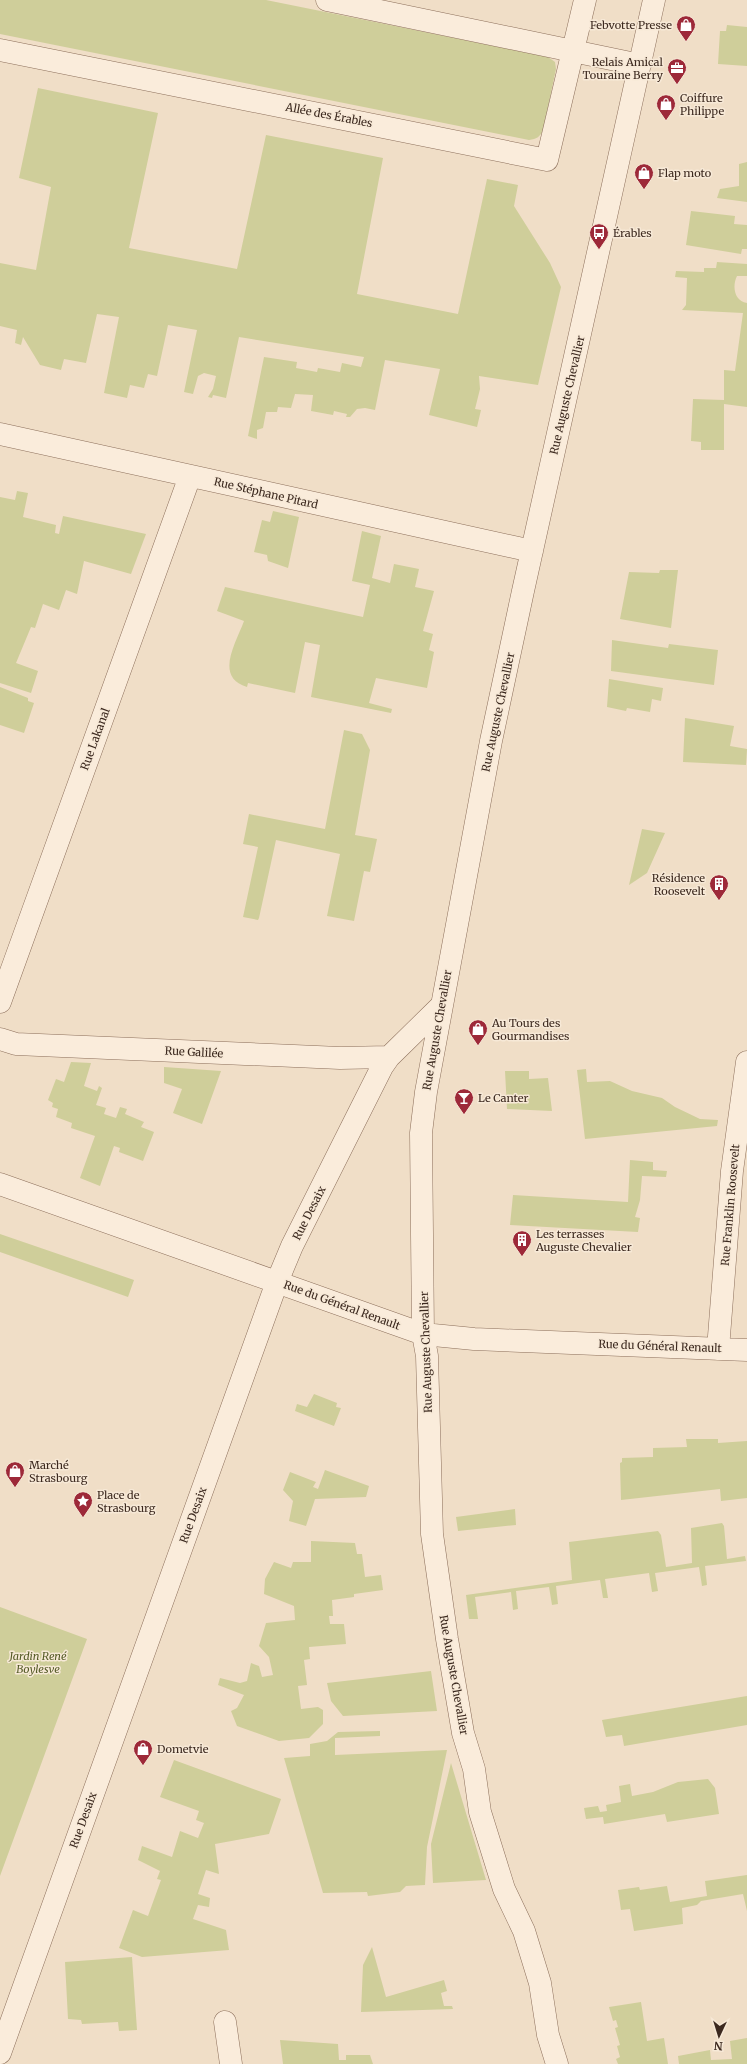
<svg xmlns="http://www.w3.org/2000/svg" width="747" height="2064" font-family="Merriweather,serif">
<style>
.green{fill:#cfce9a}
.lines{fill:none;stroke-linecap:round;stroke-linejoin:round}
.minor-casing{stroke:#8c6f5b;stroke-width:23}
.minor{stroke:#faecdb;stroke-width:22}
.labels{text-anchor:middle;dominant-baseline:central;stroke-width:3;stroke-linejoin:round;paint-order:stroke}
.poi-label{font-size:11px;fill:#3c291f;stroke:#f7e9d7;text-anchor:start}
.street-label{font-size:11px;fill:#3c291f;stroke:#f7e9d7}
.park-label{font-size:11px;font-style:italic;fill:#535925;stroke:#f7e9d7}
</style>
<rect width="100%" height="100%" fill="#f0dec7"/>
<!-- green -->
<path class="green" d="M0,0h266l282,57 7,5 1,7 -13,62c-4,6 -6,8 -14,9l-529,-106z
M727,25l20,2v39l-29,-2 2,-33h6z
M38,88l120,25 -29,135 108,21 29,-134 117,23 -26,136 101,20 29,-135 31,6 -4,21 36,57 11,24 -23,98 -59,-9 1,13 -5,20 6,1 -4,17 -48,-12 11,-46 -55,-9 -10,50 -10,-2 -8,1 -7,8h-4l1,-3 -13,-3 -1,4 -22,-4 2,-16 -18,-1 -4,14 -13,-1 -1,5h-11l-3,16 -6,2v9l-9,-3 16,-79 33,5 -1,6 21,4 1,-4 22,4 2,-9 19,4 3,-10 -125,-20 -13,61 -13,-3 -1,3 -4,-1 5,-8 3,-13 -12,-3 -6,3 -5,18 -9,-2 13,-62 -29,-5 -11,51 -9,-2 -4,14 -14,-3 -3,13 -23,-5 15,-76 -22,-3 -11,49 -22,-4 -3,11 -21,-5 -17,-28 -2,8 -6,-2 2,-13 -17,-4v-63l36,7 15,-83 -32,-9z
M747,162v40l-30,-4 3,-9 19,-3v-22z
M691,211l44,5 -1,8 13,1v24h-5l-1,5 -55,-9z
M717,262l30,2v12h-10c-5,10 -3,25 10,27v104l-23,-3v46h-23v-8l-10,-1 2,-42 31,1v-30l11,1 8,-58 -61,-3 4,-5 1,-27 -12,-1 1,-6 28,1v-4h12z
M17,491l11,2 -5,24 33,8 -1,8 4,1 4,-18 83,18 -15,40 -47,-13 -7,33 -11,-4 -7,20 -16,-6 -8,24 -4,-1 -15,36 22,8 -7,22 -31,-10v-186l15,3z
M273,511l26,6 -11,51 -20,-7 -1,-6 -13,-3 8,-32 8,2z
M362,531l19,5 -9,42 18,5 4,-19 25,5 -4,18 19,4 -11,40 10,3 -4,16 5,2 -7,36 -51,-10 -7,25 23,6 -1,4 -80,-16 9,-52 -15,-3 -10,51 -47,-10 -1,4c-33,-10 -11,-44 -3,-66l-27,-10 8,-24 138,30 7,-32 -18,-4z
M660,570h18l-7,58 -51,-9 9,-47 30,1z
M612,640l56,8 1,-4 49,6 -4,35 -103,-14z
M609,679l54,9 -2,13 -9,-2 -2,13 -23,-4 -1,3 -19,-4z
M0,687l28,11v3l6,2 -10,30 -24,-8z
M685,718l49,8 -4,20 17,3 -1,16 -63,-3z
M344,730l18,4 8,16 -15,85 22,4 -7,33 -6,-1 -10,50 -27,-5 13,-62 -64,-14 -17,78 -1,2 -15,-3 15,-70 -15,-3 6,-30 76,15z
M642,829l23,4 -18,40 -18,12z
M71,1062l20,1 -7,23 13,5 2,-5 3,2 -6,17 10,3 -2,6 12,4 4,-11 7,2 -2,5 19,8 -3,5 13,5 -11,29 -24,-9 1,-4 -6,-2 -14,40 -20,-8 15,-42 -24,-8 1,-5 -16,-6 2,-8 -6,-2 1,-4 -5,-3 8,-21 8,3z
M164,1067l57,4 -19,53 -29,-11 9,-24 -18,-6z
M586,1069l1,13 23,-1 22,10 30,7 13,9 25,12 18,1 -1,6 -132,13 -8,-69z
M505,1071h24v8l19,-1 4,33 -45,-2z
M630,1160l23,2v8l14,1 -1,6 -24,-1 -2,24 -5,17 5,1 -2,14 -128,-7 3,-30 115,7z
M0,1234l134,46 -6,17 -128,-45z
M314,1394l23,9 -1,4 5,1 -7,18 -39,-15 2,-7 10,3z
M686,1439h32v4l29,-2v57l-26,3 -1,-12 -99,11 -1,-37 2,-1v-4l31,-1v-9l34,-1z
M325,1470l44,16 -3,11 -51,2 -9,27 -17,-5 4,-20 -10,-11 7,-18 26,10 -3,5 5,2z
M515,1509l1,16 -58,6 -2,-14z
M722,1523l2,3 3,33 18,-3 1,5 -41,5 2,19 -5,1 -3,-19 -44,6 3,18 -6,1 -3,-19 -44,6 3,19h-5l-3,-18 -44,6 2,18 -6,1 -3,-18 -33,4 2,18 -5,1 -2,-18 -36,5 3,22h-9l-3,-24 106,-15 -3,-38 89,-11 3,4 5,32 26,-4 -1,-35z
M311,1541l44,2 2,11h5l3,23 16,-2 2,15 -29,4v3l-22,3 1,16h-4l1,8h14l2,20 -37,3 1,12 -6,1 3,25 -9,1 3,23 17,-2 5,3v14l-14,14 -30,3 -42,-15 -6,-15 6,-3 7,-13 -26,-10 2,-7 20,5 7,-2 4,-18 8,3 3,11 11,-2 -4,-18 -10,-11 7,-23 29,-3 -1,-14 -30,-12 1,-15 9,-17 17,6 2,-6h18z
M0,1607l87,32 -87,237z
M431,1671l6,40 -94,5 -12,-15 -4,-18z
M747,1696v29l-123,21 -2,-11 -16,2 -4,-17z
M380,1731v5l-45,2v17l112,-5 -20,97 -2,38 -19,1 -6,6 -32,4 -1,-4 -44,1 -39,-135 26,-2v-12l17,-3 11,-9z
M174,1760l107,39 -12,35 -54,10 4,30 -13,-4 -8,24 12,4 -1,9 -11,-2 -5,14 33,11 3,20 -87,7 -23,-9 14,-38 15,6 13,-36 -4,-1 3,-8 -22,-11 4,-14 30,11 8,-26 18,7 6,-15 -8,-3 3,-9 -39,-14z
M451,1763l35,117 -53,3 -2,-39z
M708,1779l7,9 4,26 -52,8 -2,-8 -61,10 -1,-7 -17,2 -2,-11 14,-2 2,6 7,-1 -1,-6 15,-3 -2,-16 11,-2 2,12 21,-4 25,-10z
M747,1875v36l-4,-17 -42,7 -4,4 -15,3 1,16 -49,7 -4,-22 -9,1 -3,-20 21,-3 1,3 27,-4 3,16 37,-6 -2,-15z
M372,1947l14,50 58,-17 3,11 -6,2 3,13h8l1,3 -92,3 2,-47z
M132,1957l5,73 -18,1 -1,-9 -36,2 -1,-4 -13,-1 -3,-57z
M641,2002l6,39 17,-3 4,26h-50l-2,-5 4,-2 -3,-11 3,-1 -5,-17 3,-1 -2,-7 -3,1 -4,-14z
M747,2038v26h-68l-1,-8 32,-6 1,10 21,-1 -2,-18z
M280,2040l58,4 1,16h7v-5h24l3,9h-90z"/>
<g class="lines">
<defs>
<path id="minor" d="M327,0l313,65
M0,50l547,110 38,-160
M0,434l532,117
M0,1002l190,-526
M0,1039l16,5 324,14 49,-1
M0,1184l423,150 51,5 273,11
M718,1349l14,-178 15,-109
M225,2022l6,42
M0,2053l277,-771 15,-36 90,-179 7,-10 52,-51
M557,2064l-9,-29 -8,-52 -16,-52 -20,-42 -24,-77 -6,-43 -11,-36 -16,-94 -15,-105 -5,-178 -4,-22 -2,-201 5,-41 65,-351 32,-150 131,-591"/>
</defs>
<!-- minor casing -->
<use href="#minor" class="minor-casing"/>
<!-- minor -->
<use href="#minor" class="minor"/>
</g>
<!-- icons -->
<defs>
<symbol id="shop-pin" viewBox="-11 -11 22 30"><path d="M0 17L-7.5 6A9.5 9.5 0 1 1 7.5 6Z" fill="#9d2939" stroke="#f7e9d7"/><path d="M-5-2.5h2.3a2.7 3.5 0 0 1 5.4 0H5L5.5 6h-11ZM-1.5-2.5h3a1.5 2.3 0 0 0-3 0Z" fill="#fff"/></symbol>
<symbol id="office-pin" viewBox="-11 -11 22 30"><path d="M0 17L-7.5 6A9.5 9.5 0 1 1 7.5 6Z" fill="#9d2939" stroke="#f7e9d7"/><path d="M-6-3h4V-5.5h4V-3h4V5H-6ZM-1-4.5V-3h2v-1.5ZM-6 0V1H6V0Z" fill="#fff"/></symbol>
<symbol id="bus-pin" viewBox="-11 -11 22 30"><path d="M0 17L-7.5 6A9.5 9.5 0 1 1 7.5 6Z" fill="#9d2939" stroke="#f7e9d7"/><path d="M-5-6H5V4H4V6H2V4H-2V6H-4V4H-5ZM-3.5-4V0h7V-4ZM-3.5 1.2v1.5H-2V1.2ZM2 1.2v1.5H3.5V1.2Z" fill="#fff"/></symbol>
<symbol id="building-pin" viewBox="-11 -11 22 30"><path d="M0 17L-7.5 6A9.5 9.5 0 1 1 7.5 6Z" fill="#9d2939" stroke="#f7e9d7"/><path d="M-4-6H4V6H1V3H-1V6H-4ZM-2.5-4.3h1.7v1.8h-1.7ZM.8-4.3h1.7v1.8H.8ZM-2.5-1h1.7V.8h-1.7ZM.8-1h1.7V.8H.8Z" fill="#fff"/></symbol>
<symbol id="bar-pin" viewBox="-11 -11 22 30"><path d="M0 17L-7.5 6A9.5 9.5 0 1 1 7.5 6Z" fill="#9d2939" stroke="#f7e9d7"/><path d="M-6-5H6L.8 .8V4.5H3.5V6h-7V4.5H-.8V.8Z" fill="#fff"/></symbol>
<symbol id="sight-pin" viewBox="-11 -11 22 30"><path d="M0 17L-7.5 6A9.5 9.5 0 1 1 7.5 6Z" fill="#9d2939" stroke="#f7e9d7"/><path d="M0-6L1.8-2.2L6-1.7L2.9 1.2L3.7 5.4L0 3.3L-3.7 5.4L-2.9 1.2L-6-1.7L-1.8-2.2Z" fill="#fff"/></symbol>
</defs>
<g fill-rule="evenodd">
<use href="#shop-pin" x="675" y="14" width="22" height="30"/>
<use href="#office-pin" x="666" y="57" width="22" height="30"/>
<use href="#shop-pin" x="655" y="93" width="22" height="30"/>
<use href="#shop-pin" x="633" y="162" width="22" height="30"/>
<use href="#bus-pin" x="588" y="222" width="22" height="30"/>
<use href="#building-pin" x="708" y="873" width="22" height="30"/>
<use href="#shop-pin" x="467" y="1018" width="22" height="30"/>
<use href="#bar-pin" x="453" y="1087" width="22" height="30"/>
<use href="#building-pin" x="511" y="1229" width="22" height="30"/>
<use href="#shop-pin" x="4" y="1460" width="22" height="30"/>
<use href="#sight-pin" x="72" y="1490" width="22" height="30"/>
<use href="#shop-pin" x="132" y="1738" width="22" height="30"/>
</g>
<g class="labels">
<!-- poi labels -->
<g class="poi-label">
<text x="672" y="25" text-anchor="end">Febvotte Presse</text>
<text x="663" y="62" text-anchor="end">Relais Amical<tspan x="663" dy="13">Touraine Berry</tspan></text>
<text x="680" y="98">Coiffure<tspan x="680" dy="13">Philippe</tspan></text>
<text x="658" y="173">Flap moto</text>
<text x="613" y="233">Érables</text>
<text x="705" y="878" text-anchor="end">Résidence<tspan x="705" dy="13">Roosevelt</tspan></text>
<text x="492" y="1023">Au Tours des<tspan x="492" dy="13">Gourmandises</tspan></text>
<text x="478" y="1098">Le Canter</text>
<text x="536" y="1234">Les terrasses<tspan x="536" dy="13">Auguste Chevalier</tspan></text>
<text x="29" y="1465">Marché<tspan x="29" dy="13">Strasbourg</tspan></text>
<text x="97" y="1495">Place de<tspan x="97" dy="13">Strasbourg</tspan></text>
<text x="157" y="1749">Dometvie</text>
</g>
<!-- street labels -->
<g class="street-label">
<text transform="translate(329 115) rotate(11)">Allée des Érables</text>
<text transform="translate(567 395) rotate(-77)">Rue Auguste Chevallier</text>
<text transform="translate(266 493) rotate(13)">Rue Stéphane Pitard</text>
<text transform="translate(498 712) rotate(-78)">Rue Auguste Chevallier</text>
<text transform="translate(95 739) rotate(-70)">Rue Lakanal</text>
<text transform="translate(437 1030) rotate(-80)">Rue Auguste Chevallier</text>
<text transform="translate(194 1052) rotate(3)">Rue Galilée</text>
<text transform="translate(730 1205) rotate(-85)">Rue Franklin Roosevelt</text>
<text transform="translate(309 1213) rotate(-63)">Rue Desaix</text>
<text transform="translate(342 1305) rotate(20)">Rue du Général Renault</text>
<text transform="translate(660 1346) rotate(2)">Rue du Général Renault</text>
<text transform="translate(426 1352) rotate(-92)">Rue Auguste Chevallier</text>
<text transform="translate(193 1515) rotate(-70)">Rue Desaix</text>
<text transform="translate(454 1675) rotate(80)">Rue Auguste Chevallier</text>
<text transform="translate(83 1820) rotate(-70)">Rue Desaix</text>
</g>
<!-- park labels -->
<g class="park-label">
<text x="38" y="1656">Jardin René<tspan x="38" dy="13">Boylesve</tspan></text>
</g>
</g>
<!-- north arrow -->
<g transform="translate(719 2036) rotate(184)" stroke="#f7e9d7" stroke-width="3" paint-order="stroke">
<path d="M0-3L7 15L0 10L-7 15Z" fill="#3c291f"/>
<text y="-6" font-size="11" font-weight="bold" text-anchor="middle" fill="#3c291f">N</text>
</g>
</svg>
